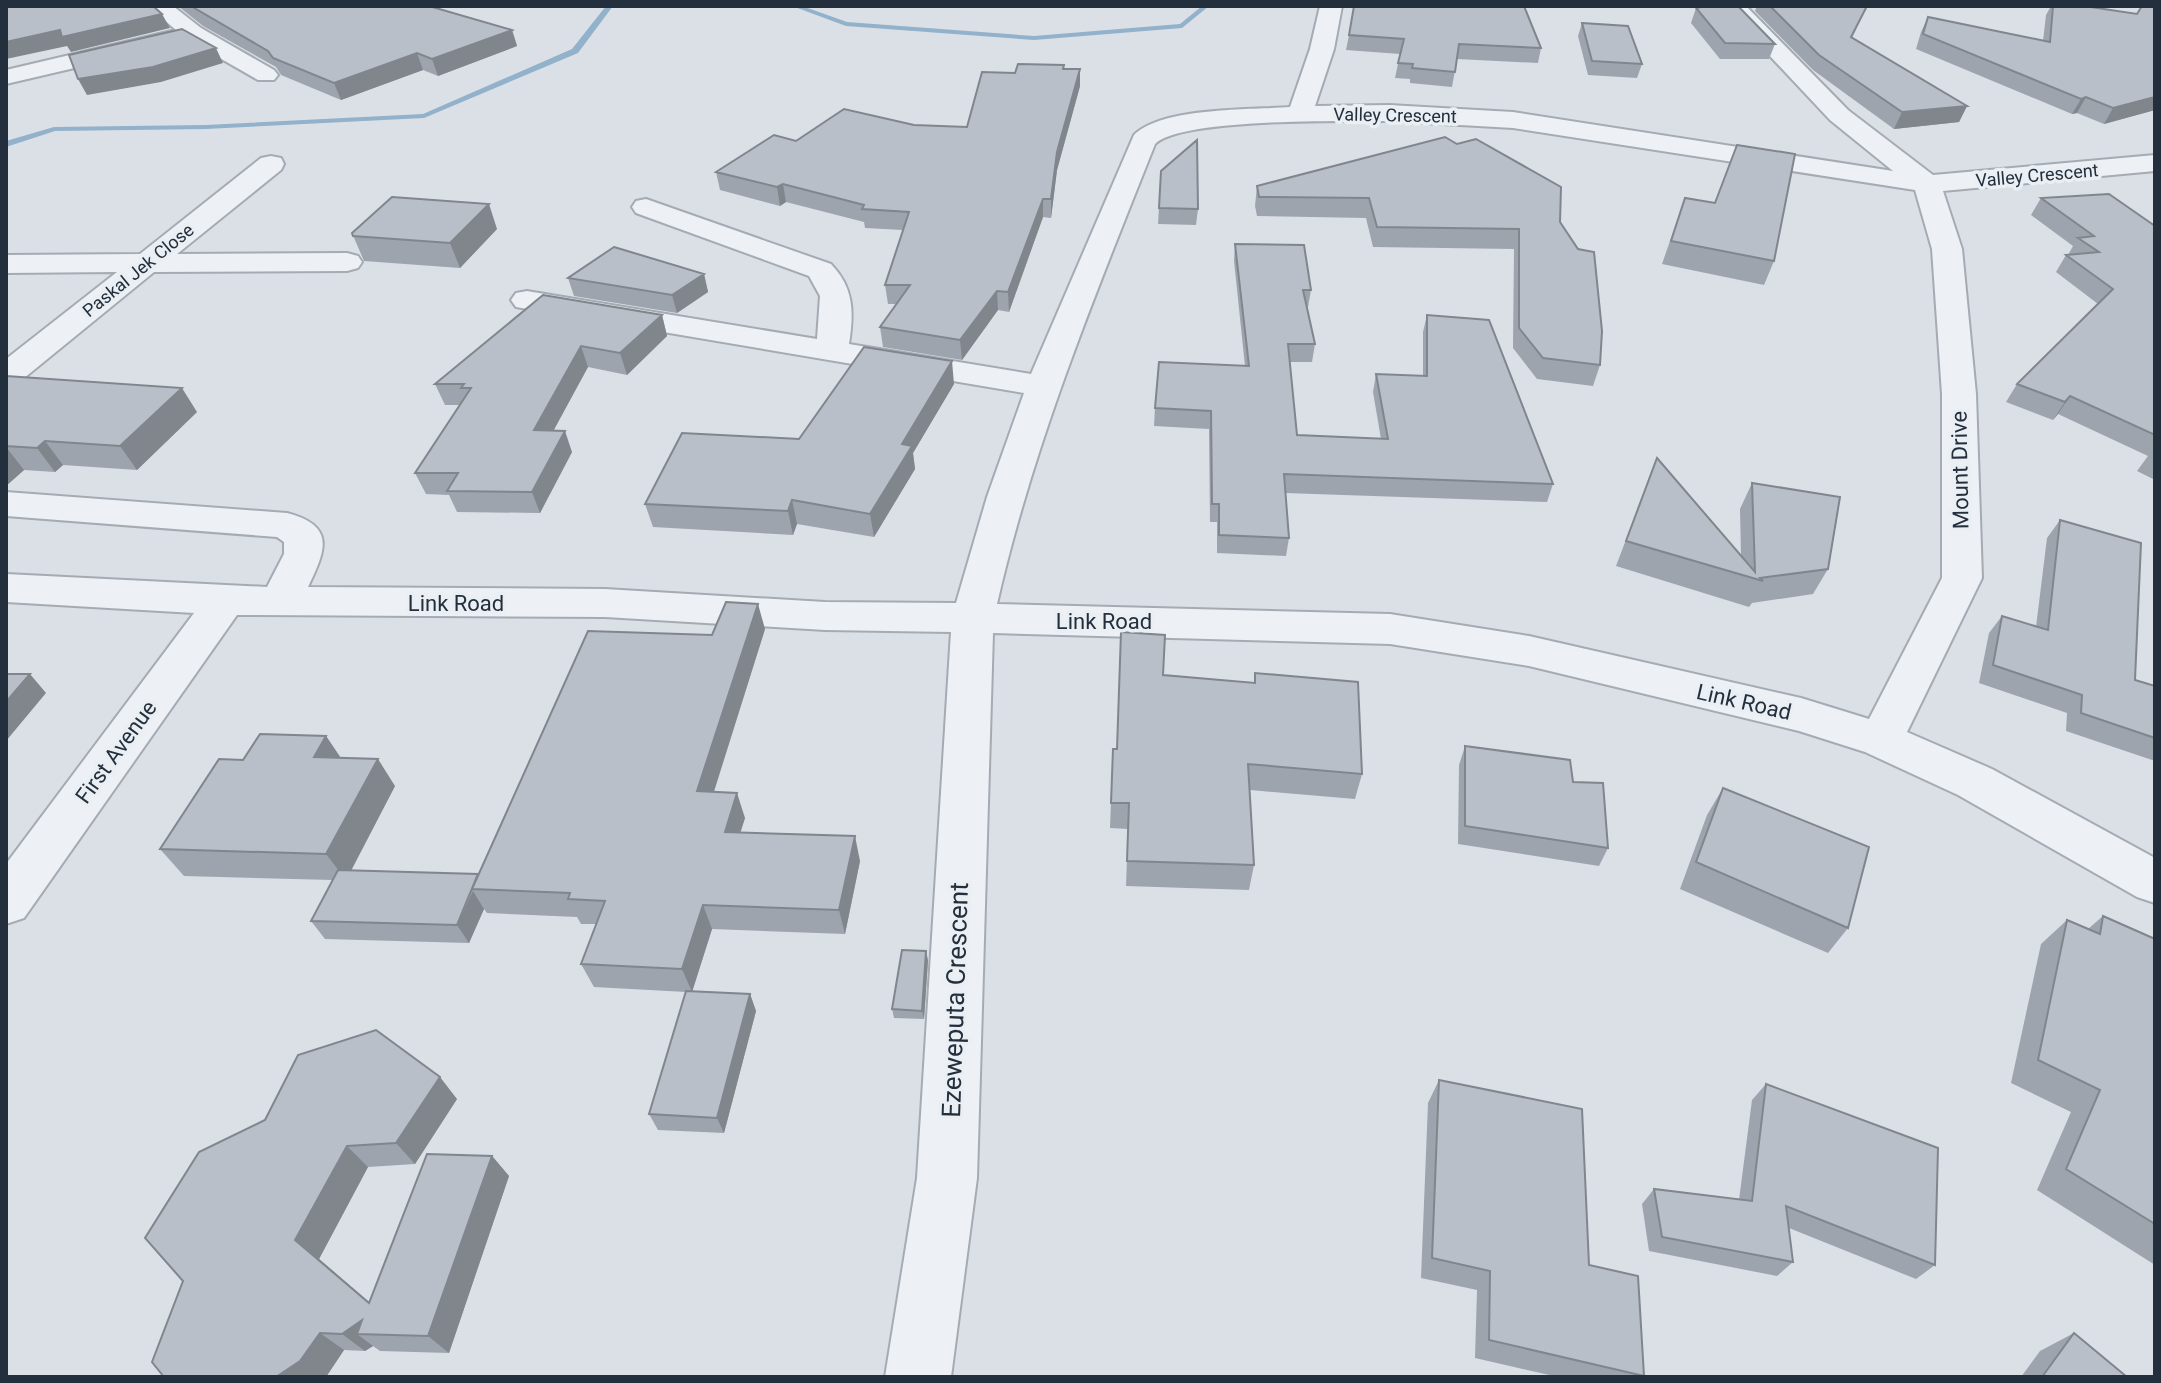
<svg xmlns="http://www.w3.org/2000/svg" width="2161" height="1383" font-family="Roboto,sans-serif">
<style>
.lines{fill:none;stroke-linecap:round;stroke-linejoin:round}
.stream{fill:#92b1ca;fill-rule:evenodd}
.street-casing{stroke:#a4abb3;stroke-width:4}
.street{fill:#edf0f5;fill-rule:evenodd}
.wall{fill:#9ea4ad}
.shaded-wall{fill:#81868d}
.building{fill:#b8bfc9;stroke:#81868d;stroke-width:2}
.labels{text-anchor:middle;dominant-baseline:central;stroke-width:7;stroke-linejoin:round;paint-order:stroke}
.far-street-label{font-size:18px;fill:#242f3d;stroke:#eaeff4}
.street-label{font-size:22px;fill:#242f3d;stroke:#eaeff4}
.near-street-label{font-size:26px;fill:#242f3d;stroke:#eaeff4}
</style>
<rect width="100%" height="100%" fill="#dbe0e6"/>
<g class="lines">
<!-- stream -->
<path class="stream" d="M606,6h7l-35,47 -154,65 -218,11 -151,2 -49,16v-6l48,-14 152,-2 217,-11 149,-65z
M792,6h10l45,16 187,14 146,-12 22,-18h7l-27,22 -148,12 -188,-14z"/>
<defs>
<path id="street" d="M148,6h25l28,22 73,42 4,5 -4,5h-16l-68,-39 -184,43v-14l170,-40z
M1320,6h22l-8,43 -19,57 74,-1 124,7 380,59 -63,-51 -107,-114h23l102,104 85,65 222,-20v16l-212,20 19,58 14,145 6,184 -75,154 85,37 163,89v45l-18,-6 -179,-102 -93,-43 -66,-21 -270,-65 -139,-22 -397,-11 -16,545 -26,199h-66l32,-199 34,-546 -126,-2 -220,-13 -368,-2 -213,303 -18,6v-60l188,-251 -188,-11v-28l261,13 17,-33v-12l-7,-5 -271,-21v-24l281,21c50,13 38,38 21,74l297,2 220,13 131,1 31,-106 37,-104 -497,-84 -11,-2 -5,-7 5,-7 11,-2 290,48 3,-43 -11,-20 -173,-63 -4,-6 4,-6 10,-2 185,65c23,24 23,48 18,80l182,30 103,-239c28,-28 116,-25 156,-28l20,-58zM1389,121l124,7 402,62 17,59 10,145v184l-73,141 -68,-21 -272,-62 -139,-22 -393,-10c36,-159 98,-309 158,-460 25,-26 192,-23 234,-23z
M271,156l10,2 3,6 -3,6 -104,84 170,-1 11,3 4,6 -4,6 -11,3 -193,1 -136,111 -12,3v-27l111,-87 -111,1v-18l134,-1 121,-96z"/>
</defs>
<!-- street casing -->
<use href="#street" class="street-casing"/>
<!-- street -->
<use href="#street" class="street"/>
</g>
<!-- wall -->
<path class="wall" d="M178,6h251l83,24 5,16 -79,30 -15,-6 -82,30 -60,-25 -5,-8 -73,-41z
M1757,6h110l-15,32 115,68 -8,16 -65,7 -81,-59 -58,-59z
M2051,6h33l53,8 18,-8v104l-51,14 -27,-11 -5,1 -156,-65 5,-17 7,-15 115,24 3,-26z
M1696,8l79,36 -6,15h-49l-29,-36z
M1582,23l60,41 -5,14 -49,-3 -10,-39z
M1349,35l192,13 -3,15 -81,-4 -5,28 -42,-4v-4l-15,-1 5,-24 -54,-4z
M1064,69l16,17 -23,84 -6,48 -8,-1 -34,95 -11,-2 -36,50 -79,-13 -3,-20 16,-23h-8l-3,-19 18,-55 -38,-2 -1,-6 -78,-20 -6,4 -60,-16 -4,-18 80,-31 171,-14 48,-54z
M1445,137l115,85 40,143 -7,21 -56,-7 -24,-31 1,-99 -141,-2 -7,-29 -109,-2 -2,-10 2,-20z
M1161,171l37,38 -2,16 -38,-1z
M1685,198l89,63 -10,24 -102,-21z
M2041,198l114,28v254l-18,-9 11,-15 -90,-42 -5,6 -47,-18 11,-18 81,-80 -42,-32 10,-17h2l5,-9 -42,-31z
M497,229l-37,39 -96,-7 -12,-28z
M1235,244l76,46 -3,17h-1l8,37 -3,18h-22l7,73 84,4 -8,-47 3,-18 47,2v-44l4,-17 126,169 -6,18 -262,-9 4,45 -3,18 -69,-3v-31h-7l-1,-93 -55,-3 1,-18 90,-42 -11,-105z
M704,274l4,18 -31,21 -103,-17 -6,-18z
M662,315l5,21 -40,39 -39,-8 -35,63 19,22 -32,61 -83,-1 -8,-17 -23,-1 -11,-21 45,-68h-15l-10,-21z
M6,376l191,36 -60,58 -74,-5 -8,7 -31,-2 -18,16z
M954,384l-41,69 2,16 -41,68 -77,-13 -4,11 -140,-8 -8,-23 154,-65z
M1657,458l84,97 -1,-46 12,-26 76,86 -15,25 -61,9 -3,4 -133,-41z
M2060,520l75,160 20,6v75l-89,-30 1,-18 -88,-30 10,-50 13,-17 34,11 11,-89z
M765,629l-51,163 31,26 -5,14 120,29 -15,73 -133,-5 -20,63 58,2 6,17 -32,122 -66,-3 -9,-16 37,-122 -92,-5 -13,-23 15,-40h-15l-4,-7 -90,-4 -3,-4 -15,34 -144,-4 -14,-18 22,-41 -149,-4 -24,-27 83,-89 83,-24 15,22 54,28 -44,85 127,3 234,-239z
M1255,673l107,101 -7,25 -105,-9 4,75 -5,25 -123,-4 2,-57 -18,-1 3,-79h4l46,-74 91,8z
M1465,746l108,36 35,66 -9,18 -141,-22 1,-79z
M1723,788l125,140 -20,25 -148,-64 27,-74z
M2103,916l52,23v326l-118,-75 34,-78 -60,-29 30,-139 26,-24 21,9z
M928,960l-4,59 -30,-1 -2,-9z
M1439,1080l150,185 55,111 -2,1h-84l-83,-19 2,-68 -56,-12 7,-175z
M1766,1084l169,181 -19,14 -127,-51 4,34 -16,14 -128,-25 -7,-47 12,-15 85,11 13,-100z
M457,1099l-42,65 -47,3 -49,92 50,43 123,-146 17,20 -60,177 -69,-2 -7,-5 -8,5 -21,-1 -18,27 -61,-257z
M2074,1333l53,44h-106l19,-26z"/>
<!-- shaded-wall -->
<path class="shaded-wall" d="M162,14l8,14 -99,24 -4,-6 -61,13v-17l54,-12z
M512,30l5,16 -79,30 -6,-17z
M216,48l7,15 -62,19 -74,13 -9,-16z
M417,53l6,17 -82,30 -7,-17z
M1080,69v17l-23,84 -6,48v-19l6,-47z
M2086,97l-9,16 -5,1 9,-15z
M2155,97v13l-51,14 9,-16z
M1967,106l-8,16 -65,7 8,-17z
M783,184l3,18 -6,4 -3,-19z
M1043,199v18l-34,95 -1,-20z
M489,204l8,25 -37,39 -10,-25z
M704,274l4,18 -31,21 -5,-18z
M997,291l1,19 -36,50 -2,-20z
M662,315l5,21 -40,39 -7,-22z
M581,346l7,21 -46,85 -8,-22z
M952,361l2,23 -41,69 2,16 -41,68 -4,-23 32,-70z
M182,388l15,24 -60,58 -17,-24z
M2070,396l-12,18 -5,6 12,-18z
M565,431l7,21 -32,61 -8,-21z
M45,441l18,24 -8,7 -18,-24z
M6,447l18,23 -18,16z
M792,500l5,24 -4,11 -5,-24z
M758,604l7,25 -59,187 -9,-25z
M30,674l16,19 -40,48v-39z
M326,736l18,27 -30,-6z
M378,759l17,27 -49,94 -20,-26z
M737,793l8,25 -12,38 -8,-24z
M855,836l5,25 -15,73 -6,-24z
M473,891l11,18 -15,34 -12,-18z
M703,905l9,24 -20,63 -10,-23z
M926,951l2,9 -4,59 -2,-8z
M750,994l6,17 -32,122 -7,-15z
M440,1077l17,22 -42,65 -19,-21z
M347,1146l21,21 -49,92 72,62 -96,-81z
M492,1156l17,20 -60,177 -21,-17z
M362,1320l-5,14 16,12 -8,5 -23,-17z
M320,1333l24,17 -18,27h-50z"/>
<!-- building -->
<path class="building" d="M6,6h147l9,8 -100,23 -2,-7 -54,12z
M191,6h238l83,24 -80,29 -15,-6 -83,30 -61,-25 -5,-7z
M1354,6h170l17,42 -82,-4 -4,28 -43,-4 1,-4 -15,-1 6,-24 -55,-4z
M1706,6h32l37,38 -50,-1 -29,-35z
M1770,6h97l-16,31 116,69 -65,6 -83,-57z
M2053,6h31l53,8 5,-8h13v91l-42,11 -27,-11 -5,2 -158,-65 5,-17 122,25z
M1582,23l46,3 14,38 -50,-3z
M182,29l34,19 -63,19 -75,12 -9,-24z
M1018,64l46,1 -1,4h17l-23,83 -6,47h-8l-35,93 -11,-1 -37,49 -80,-13 30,-42h-25l24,-73 -47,-3 2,-4 -81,-21 -6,3 -61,-15 58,-37 22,6 48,-32 70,16 53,2 15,-55 33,1z
M1445,137l12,7 19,-5 85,48 -1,35 18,27 16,3 8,79 -2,34 -57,-7 -24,-30v-99l-142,-2 -8,-29 -110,-1 -2,-11z
M1197,140l1,69 -39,-1 2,-37z
M1737,145l58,9 -21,107 -103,-20 14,-43 30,5z
M2109,194l46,32v209l-85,-39 -5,6 -48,-18 96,-95 -47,-34 33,-3 -21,-14 16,-2 -53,-38z
M392,197l97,7 -39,39 -97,-7 -1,-3z
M1235,244l69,1 7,45h-8l12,54h-27l9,91 91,4 -12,-65 51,2v-61l62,5 64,164 -269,-10 5,64 -70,-3v-31h-7l-1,-93 -56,-3 4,-46 90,4z
M614,247l90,27 -32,21 -104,-17z
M543,295l119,20 -42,38 -39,-7 -47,84 31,1 -33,61 -85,-1 11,-18h-43l56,-85h-10l3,-4h-29z
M864,347l88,14 -50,83 10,2 -42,68 -78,-14 -4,11 -143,-7 37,-71 117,6z
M6,376l176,12 -62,58 -75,-5 -8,7 -31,-2z
M1657,458l98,114 -3,-89 88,14 -12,72 -68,9 3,3 -137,-40z
M2060,520l81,23 -6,137 20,6v52l-74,-25 1,-18 -89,-30 9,-49 46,14z
M726,602l32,2 -61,187 40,2 -12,39 130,4 -16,74 -136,-5 -21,64 -101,-5 24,-63 -37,-2 2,-6 -98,-4 116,-258 124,4z
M1121,632l44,3 -2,40 92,8v-10l103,9 4,92 -114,-10 6,101 -127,-4 2,-58h-18l2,-54h4z
M6,674h24l-24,28z
M260,734l66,2 -12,21 64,2 -52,95 -166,-5 59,-90 24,1z
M1465,746l105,14 3,22 30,1 5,65 -143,-22z
M1723,788l146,59 -21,81 -152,-66z
M338,870l140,4 -21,51 -146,-4z
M2103,916l52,23v285l-89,-55 34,-79 -62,-30 29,-140 33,14z
M902,950l24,1 -4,60 -30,-2z
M686,991l64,3 -33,124 -68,-4z
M376,1030l64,47 -44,66 -49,3 -52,94 74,63 58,-149 65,2 -64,180 -71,-2 5,-14 -20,14 -22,-1 -20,28 -24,16h-112l-12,-15 31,-81 -38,-43 54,-86 66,-32 33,-65z
M1439,1080l143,29 7,156 49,11 6,100 -155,-36 1,-69 -58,-13z
M1766,1084l172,64 -3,117 -149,-59 7,56 -131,-25 -8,-48 98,12z
M2074,1333l53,44h-85z"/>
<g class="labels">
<!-- far-street labels -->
<g class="far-street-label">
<text transform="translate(1395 115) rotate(1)">Valley Crescent</text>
<text transform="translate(2037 175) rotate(-5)">Valley Crescent</text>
<text transform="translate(138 270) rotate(-39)">Paskal Jek Close</text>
</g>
<!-- street labels -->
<g class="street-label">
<text transform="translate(1960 470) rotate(-91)">Mount Drive</text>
<text x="456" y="603">Link Road</text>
<text x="1104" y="621">Link Road</text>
<text transform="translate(1744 702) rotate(13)">Link Road</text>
<text transform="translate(116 752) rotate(-54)">First Avenue</text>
</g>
<!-- near-street labels -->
<g class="near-street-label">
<text transform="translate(955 1000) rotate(-88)">Ezeweputa Crescent</text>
</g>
</g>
<!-- border -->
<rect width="2161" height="1383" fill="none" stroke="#242f3d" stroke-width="16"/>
</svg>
